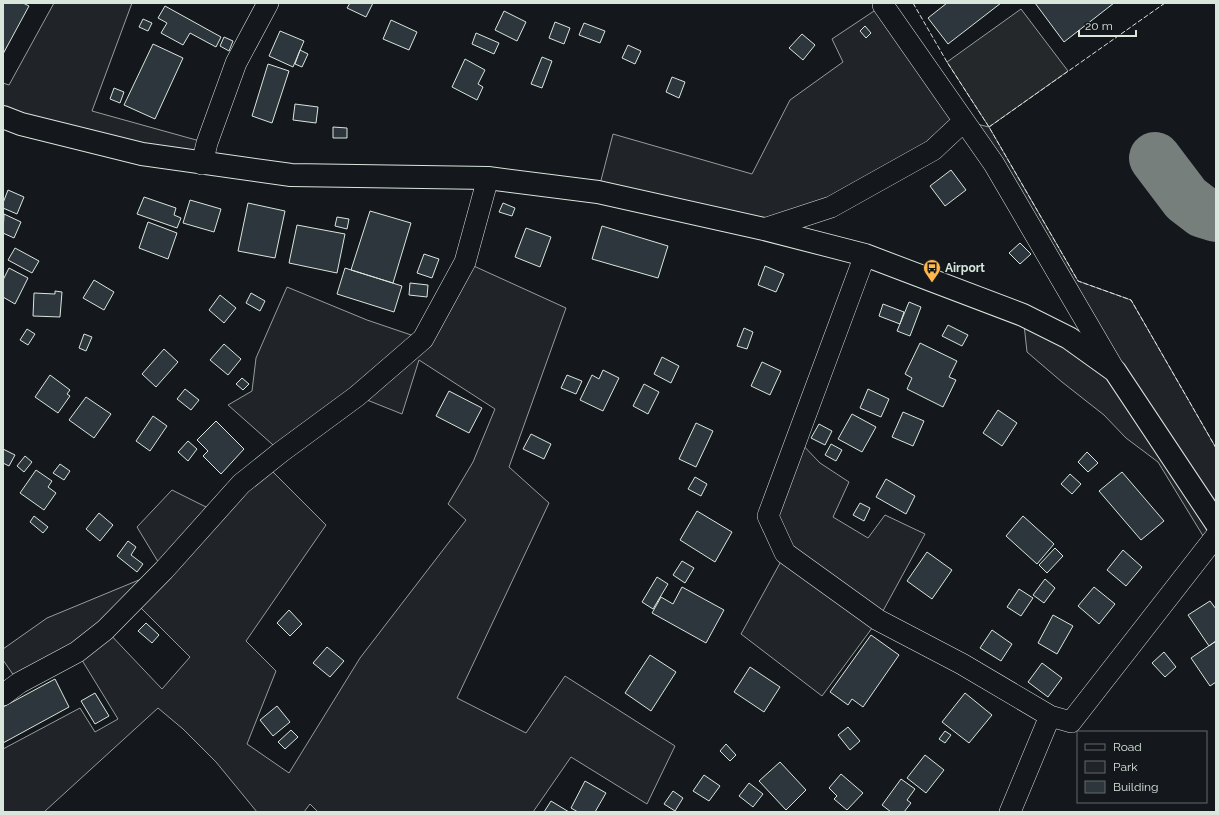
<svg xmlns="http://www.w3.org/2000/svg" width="1219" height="815" font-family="Raleway,sans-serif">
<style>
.green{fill:#202428;stroke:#939e99;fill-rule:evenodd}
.parking{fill:#24282b;stroke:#939e99}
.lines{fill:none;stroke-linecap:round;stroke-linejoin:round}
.taxiway{stroke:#767f7c;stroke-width:52}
.building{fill:#2c363c;stroke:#d8e6dc}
.minor-casing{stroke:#d8e6dc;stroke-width:22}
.major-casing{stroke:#d8e6dc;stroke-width:24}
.minor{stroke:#14181c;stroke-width:21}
.major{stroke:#14181c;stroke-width:22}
.fence{stroke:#d8e6dc;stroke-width:1;stroke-dasharray:5 2;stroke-linecap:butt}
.labels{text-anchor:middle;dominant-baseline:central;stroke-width:3;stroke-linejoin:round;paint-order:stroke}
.poi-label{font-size:12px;font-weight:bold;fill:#d8e6dc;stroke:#14181c;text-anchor:start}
</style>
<rect width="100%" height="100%" fill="#14181c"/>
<!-- green -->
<path class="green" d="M54,3h78l-40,108 115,32 -5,21 -199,-47v-34l6,2z
M883,5l81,116 25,6 89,154 53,19 85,148v88l-8,8 -50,-82 -32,-24 -22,-23 -42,-33 -35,-30 -4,-37 91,55 -150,-248 -31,28 -169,79 -166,-37 15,-58 139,40 38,-74 53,-38 -11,-23z
M465,262l101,46 -57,159 40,36 -92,195 69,35 39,-57 110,70 -28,58 -76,-47 -38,55h-215l-8,-8 -6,8h-47l-41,-50 -33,-33 -25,-21 -114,104h-41v-63l77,-41 15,24 23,-13 -41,-67 -58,31 -16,-23v-11l44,-31 116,-48 -26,-43 35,-37 44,22 49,-48 61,61 -80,116 30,30 -29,73 42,29 71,-115 106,-138 -18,-16 25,-42 22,-53 -76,-49 -17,54 -45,-18 -76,56 -53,-47 24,-14 4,-33 31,-71 80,33 56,19zM134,601l56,56 -28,32 -56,-59z
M797,439l23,24 29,19 -16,35 35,21 17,-23 40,19 -47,86 -56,76 -81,-62 44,-80 -17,-38z"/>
<!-- parking -->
<path class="parking" d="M1021,9l47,62 -79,56 -42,-65z"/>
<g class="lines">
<!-- taxiway -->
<path class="taxiway" d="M1155,158l31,41 17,13 13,4"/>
</g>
<!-- building -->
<path class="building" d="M3,3h20l6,3 -26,48z
M350,3h23l-7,14 -19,-9z
M947,3h54l-53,41 -20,-26z
M1035,3h79l-50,39z
M165,6l56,31 -5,10 -26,-14 -7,12 -22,-12 6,-10 -9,-5z
M504,11l22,11 -9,19 -22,-11z
M143,19l9,4 -4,8 -9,-4z
M391,20l26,12 -8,18 -26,-11z
M555,22l15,6 -6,16 -15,-6z
M584,23l21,8 -5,12 -21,-8z
M865,26l6,7 -5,5 -6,-7z
M280,31l24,10 -11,26 -24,-11z
M476,33l23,10 -5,11 -22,-10z
M802,34l13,11 -12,15 -14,-12z
M224,37l9,4 -4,10 -9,-5z
M153,44l30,14 -28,61 -31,-14z
M628,45l13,6 -6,13 -13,-6z
M300,50l8,4 -6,13 -7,-3z
M542,57l10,4 -10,27 -11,-4z
M465,59l20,11 -7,14 5,3 -6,13 -25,-13z
M268,64l21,7 -17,52 -20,-7z
M672,77l13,5 -6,16 -13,-6z
M114,88l10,4 -4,11 -10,-4z
M295,104l23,3 -2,16 -23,-3z
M333,127l14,1v10h-14z
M951,170l15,20 -21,16 -15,-20z
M8,190l16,7 -7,17 -14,-6v-5z
M144,197l32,11 -2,7 7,3 -4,10 -40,-14z
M190,200l31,9 -7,23 -31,-9z
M248,203l37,8 -10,47 -37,-7z
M503,203l12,5 -3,8 -13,-4z
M370,211l41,12 -18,60 -42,-13z
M4,214l17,8 -7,16 -11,-5z
M337,217l12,2 -2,10 -12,-3z
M148,222l29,11 -9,26 -29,-11z
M297,225l48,9 -8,39 -48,-10z
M602,226l66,20 -10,32 -66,-19z
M526,228l25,9 -11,30 -25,-10z
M1020,243l11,11 -11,10 -11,-11z
M15,248l24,13 -7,12 -24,-13z
M424,254l15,5 -7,19 -15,-5z
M765,266l19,8 -8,18 -18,-7z
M9,268l19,10 -13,26 -12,-7v-17z
M345,268l57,18 -8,26 -57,-18z
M94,280l20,12 -10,18 -21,-12z
M410,283l18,2 -1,12 -18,-2z
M55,291l7,1 -2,25 -27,-1 1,-23 21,1z
M251,293l14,8 -5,10 -14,-8z
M220,295l16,13 -12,15 -15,-13z
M909,302l12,5 -11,29 -13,-5z
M883,304l21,8 -4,12 -21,-8z
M948,325l20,10 -6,11 -20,-10z
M744,328l9,4 -6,17 -10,-3z
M27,329l8,5 -7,11 -8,-5z
M84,334l8,3 -6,14 -7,-3z
M920,343l37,18 -8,16 7,3 -13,27 -36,-18 5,-11 -7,-4z
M224,344l17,15 -13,16 -18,-15z
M164,349l14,13 -22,25 -14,-13z
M662,357l17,9 -8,17 -17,-9z
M762,362l19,9 -11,24 -19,-9z
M603,370l16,8 -16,33 -23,-11 12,-25 7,4z
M50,375l20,15 -3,4 3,2 -12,17 -23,-16z
M567,375l15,6 -6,13 -15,-6z
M242,378l7,6 -6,6 -7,-6z
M644,384l15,8 -11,22 -15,-8z
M185,389l14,11 -8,10 -14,-11z
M868,389l21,10 -8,18 -21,-9z
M449,391l33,17 -13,25 -33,-17z
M86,397l25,17 -17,24 -25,-18z
M998,410l19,13 -15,23 -19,-13z
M903,412l21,9 -11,25 -21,-9z
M852,414l24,13 -14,25 -24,-13z
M153,416l14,10 -17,25 -14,-10z
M216,421l28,28 -23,25 -18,-18 5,-5 -11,-11z
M696,423l17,8 -17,36 -17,-8z
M819,424l13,7 -7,14 -14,-7z
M531,434l20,10 -7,15 -21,-10z
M188,441l9,8 -9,12 -10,-9z
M831,444l11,6 -6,11 -11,-6z
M3,449l12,6 -6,11 -6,-3z
M1087,452l11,11 -10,9 -10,-10z
M25,456l7,6 -8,10 -7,-6z
M60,464l10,7 -6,9 -11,-7z
M36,470l16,11 -4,6 8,6 -12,17 -24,-17z
M1122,472l42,49 -23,19 -42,-49z
M1070,474l11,10 -9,10 -11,-10z
M695,477l12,7 -6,12 -13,-7z
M886,479l29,17 -9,18 -30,-17z
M860,503l10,5 -6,13 -11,-6z
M697,511l35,21 -17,30 -35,-22z
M99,513l14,12 -13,16 -14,-12z
M34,516l14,11 -5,6 -13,-11z
M1023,516l31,28 -17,20 -31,-28z
M128,541l8,6 -5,8 12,9 -6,8 -20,-16z
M1055,548l8,8 -16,17 -8,-8z
M1123,550l19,17 -16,19 -19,-16z
M927,552l25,18 -20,29 -25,-18z
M682,561l12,7 -9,15 -12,-8z
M657,577l11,7 -15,25 -11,-7z
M1045,579l10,9 -11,15 -11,-8z
M682,587l42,23 -18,33 -54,-30 9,-16 12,7z
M1094,587l21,17 -16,20 -21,-18z
M1019,589l14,9 -12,18 -14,-9z
M1210,601l6,8v32l-7,5 -21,-31z
M289,610l13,14 -12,12 -13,-13z
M1053,615l20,11 -16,28 -19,-11z
M146,623l13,12 -7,8 -14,-12z
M992,630l20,14 -11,17 -21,-13z
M871,635l28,20 -36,52 -11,-8 -4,6 -18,-13z
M1216,641v41l-6,4 -19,-28z
M327,647l17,14 -14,16 -17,-14z
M1164,652l12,15 -11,10 -13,-14z
M650,655l26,17 -25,39 -26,-18z
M1042,663l20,15 -14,19 -20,-15z
M750,667l30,20 -16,25 -30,-20z
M55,679l14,28 -66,36v-36z
M95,693l14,23 -14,8 -14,-23z
M965,693l27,22 -23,28 -27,-21z
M277,706l13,16 -17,14 -13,-16z
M848,727l12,14 -10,9 -12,-15z
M291,730l7,7 -13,12 -7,-7z
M945,731l6,4 -6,8 -6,-4z
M726,744l10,11 -6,6 -10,-10z
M925,755l19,15 -18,23 -19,-15z
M780,762l26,28 -20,20 -27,-29z
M841,774l22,19 -16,17 -13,-11 3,-3 -8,-8z
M704,775l16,11 -11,15 -16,-10z
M901,779l14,10 -8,11 4,3 -7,9h-13l-9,-7z
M585,781l21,12 -11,19h-17l-7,-4z
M749,783l14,11 -10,13 -14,-11z
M673,791l10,7 -8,13 -11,-7z
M551,801l18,11h-25z"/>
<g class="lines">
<defs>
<path id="minor" d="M885,3l-2,2 111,159 121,207
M202,164l5,-21 29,-80 32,-60
M764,229l67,-22 102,-57 31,-29
M865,255l-97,261 17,37 93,67 84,44 88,52
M3,695l16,-12 58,-31 28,-22 59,-60 77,-86 40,-32 76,-56 66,-57 42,-77 23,-84
M1010,812l40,-96 21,6 145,-186"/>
<path id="major" d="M3,117l18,7 121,30 149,21 197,3 110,14 166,37 101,26 158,60 46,23 46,33 101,152"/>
</defs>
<!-- minor casing -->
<use href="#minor" class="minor-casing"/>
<!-- major casing -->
<use href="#major" class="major-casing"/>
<!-- minor -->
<use href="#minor" class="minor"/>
<!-- major -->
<use href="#major" class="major"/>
<!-- fence -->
<path class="fence" d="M913,3l34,59 42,65
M1165,3l-176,124 89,154 53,19 85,148"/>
</g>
<!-- icons -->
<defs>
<symbol id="bus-pin" viewBox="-11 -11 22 30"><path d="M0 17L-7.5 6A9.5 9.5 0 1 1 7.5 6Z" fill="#ffb74d" stroke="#14181c"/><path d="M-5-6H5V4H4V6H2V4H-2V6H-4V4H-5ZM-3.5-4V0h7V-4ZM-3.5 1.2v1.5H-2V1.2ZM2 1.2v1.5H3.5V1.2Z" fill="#111"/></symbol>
</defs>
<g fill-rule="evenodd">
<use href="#bus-pin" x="922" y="258" width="20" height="27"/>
</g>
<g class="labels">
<!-- poi labels -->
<g class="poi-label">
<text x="945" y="268">Airport</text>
</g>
</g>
<!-- border -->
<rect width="1219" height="815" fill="none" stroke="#d8e6dc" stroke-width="8"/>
<!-- legend -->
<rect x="1077" y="731" width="130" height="72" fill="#14181c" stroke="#626a69"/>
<rect x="1085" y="744" width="20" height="6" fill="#14181c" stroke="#626a69"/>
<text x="1113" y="751" font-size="12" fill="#d8e6dc">Road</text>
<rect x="1085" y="761" width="20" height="12" fill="#202428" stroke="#626a69"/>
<text x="1113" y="771" font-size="12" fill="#d8e6dc">Park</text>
<rect x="1085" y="781" width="20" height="12" fill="#2c363c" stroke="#626a69"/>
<text x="1113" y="791" font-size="12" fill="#d8e6dc">Building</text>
<!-- scale -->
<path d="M1079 30v6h57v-6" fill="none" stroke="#d8e6dc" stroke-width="2"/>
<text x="1085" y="30" font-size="12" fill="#d8e6dc" stroke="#14181c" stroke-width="3" paint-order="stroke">20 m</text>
</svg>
